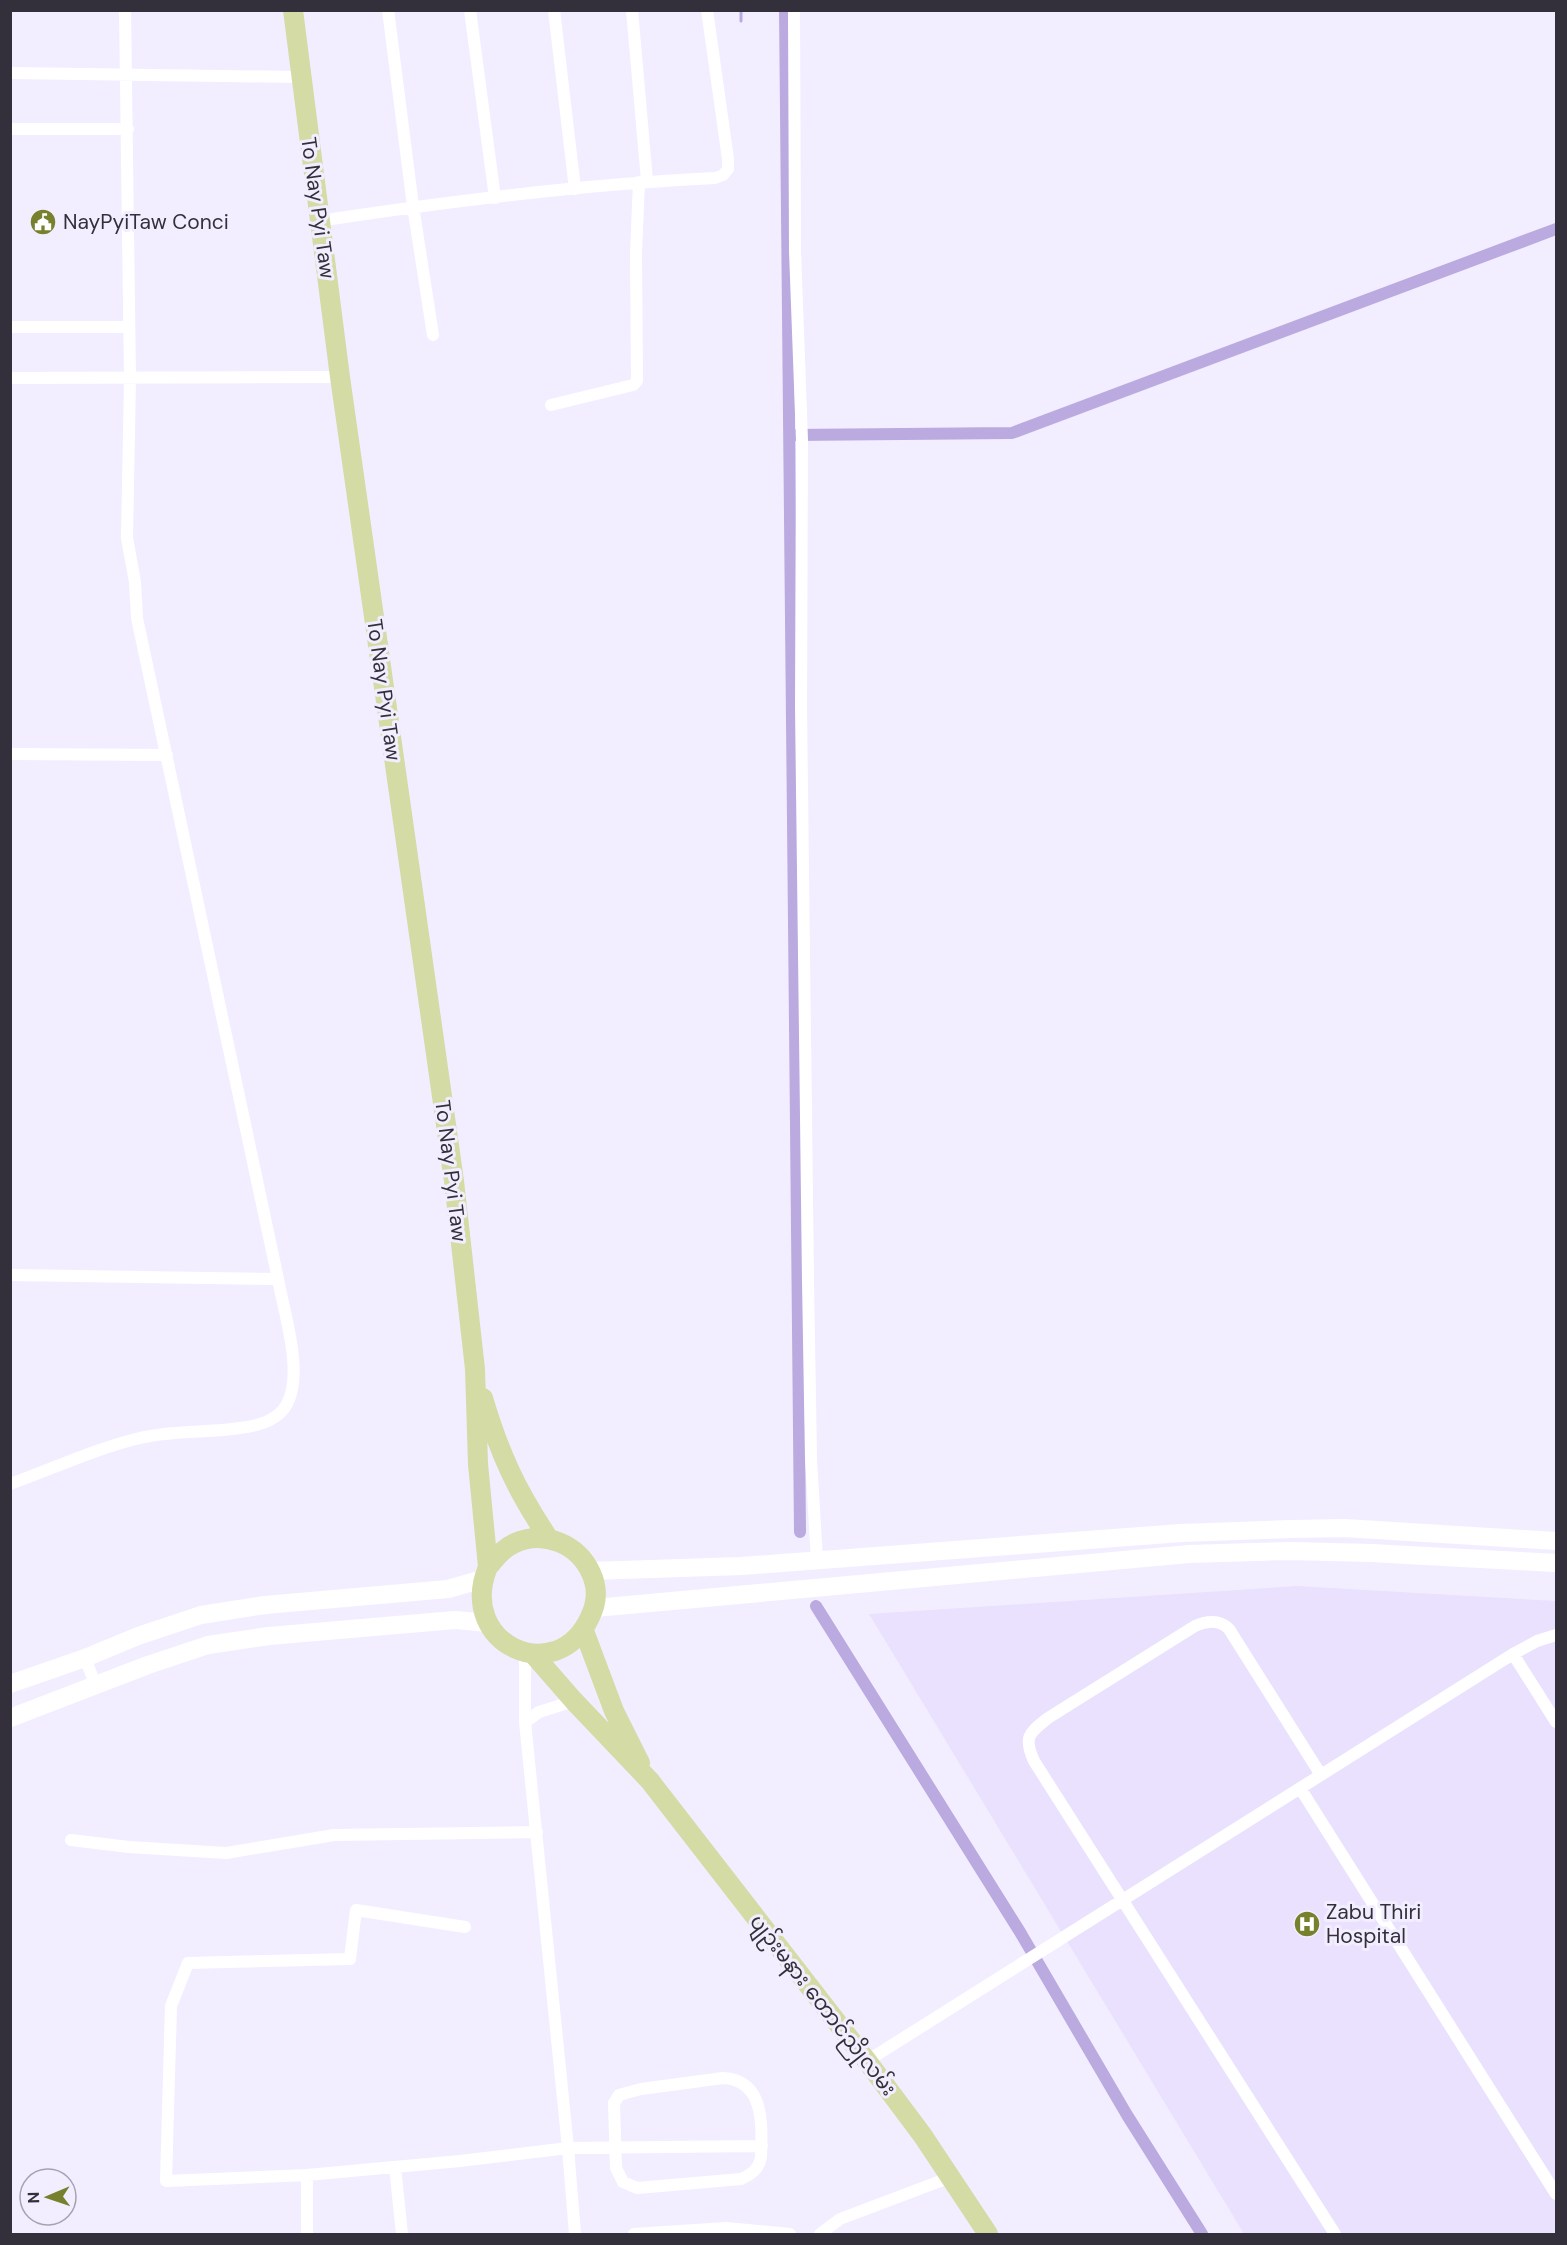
<svg xmlns="http://www.w3.org/2000/svg" width="1567" height="2245" font-family="'DM Sans','Noto Sans Myanmar',sans-serif">
<style>
.built{fill:#e9e1fd}
.lines{fill:none;stroke-linecap:round;stroke-linejoin:round}
.stream{stroke:#baaadf;stroke-width:3}
.canal{stroke:#baaadf;stroke-width:12}
.minor{stroke:#fff;stroke-width:12}
.secondary{stroke:#fff;stroke-width:18}
.primary{stroke:#d4dba4;stroke-width:20}
.labels{text-anchor:middle;dominant-baseline:central;stroke-width:6;stroke-linejoin:round;paint-order:stroke}
.street-label{font-size:21px;fill:#34303b;stroke:#f3eeff}
.poi-label{font-size:21px;fill:#34303b;stroke:#f3eeff;text-anchor:start}
</style>
<rect width="100%" height="100%" fill="#f3eeff"/>
<!-- built -->
<path class="built" d="M1297,1586l259,15v633h-312l-375,-620z"/>
<g class="lines">
<!-- stream -->
<path class="stream" d="M741,10v11"/>
<!-- canal -->
<path class="canal" d="M785,10l15,1522
M793,435l219,-2 544,-204
M816,1606l204,326 107,183 75,119"/>
<!-- minor -->
<path class="minor" d="M388,10l25,196 20,129
M470,10l25,188
M554,10l21,179
M632,10l15,171
M794,10l1,241 7,189 -1,267 7,574 3,178 6,101
M10,73l290,4
M10,129h118
M319,221c131,-20 264,-37 396,-43l8,-3 5,-6v-10l-21,-149
M10,327h119
M10,378l330,-1
M551,405l82,-20 4,-4 -1,-128 3,-71
M10,754l157,1
M10,1275l268,4
M10,1484c42,-15 87,-36 130,-46 35,-8 66,-5 100,-10 18,-2 38,-7 47,-24 17,-31 -3,-91 -9,-125l-141,-661 -2,-36 -8,-44 3,-160 -5,-368
M525,1653v69l43,426 7,86
M1513,1654l43,68
M85,1658l11,28
M525,1722l14,-10 35,-11
M1321,1775l-92,-146c-10,-10 -22,-8 -34,-3l-147,92c-19,15 -25,19 -14,43l301,473
M1300,1788l256,406
M71,1840l58,7 97,6 108,-18 203,-3
M465,1927l-109,-17 -6,49 -162,4 -17,43 -5,175 141,-6 153,-14 108,-13 194,-2
M867,2061l646,-407 24,-13 19,-6
M723,2078c42,2 39,47 38,79 -2,12 -9,17 -20,22l-104,9 -14,-6 -7,-14 -2,-65 5,-8 22,-6z
M395,2167l7,67
M307,2234v-59
M634,2234l92,-6 64,6
M820,2234l20,-15 111,-42"/>
<!-- secondary -->
<path class="secondary" d="M591,1571l150,-5 440,-33 110,-4 53,-1 212,13
M595,1608l594,-54 102,-3 80,2 185,10
M10,1684l75,-26 53,-22 63,-21 64,-10 183,-16 35,-10
M10,1718l138,-53 60,-20 61,-9 186,-16 33,3"/>
<!-- primary -->
<path class="primary" d="M293,10l47,367 114,804 21,188 3,95 10,103c-32,77 69,123 102,50 7,-14 8,-29 1,-44 -13,-29 -47,-43 -76,-30 -12,5 -19,15 -27,24
M483,1398c17,57 33,91 66,141
M584,1631l30,80 26,52
M533,1654l41,47 76,80 217,280 56,75 65,98"/>
</g>
<!-- icons -->
<defs>
<symbol id="civic-disc" viewBox="-11 -11 22 22"><circle r="9.5" fill="#77802c" stroke="#f3eeff"/><path d="M-.6-6.5H3V-4.5H.6V-3L4-1V1h2V6H-6V1h2V-1L-.6-3ZM-1.2 2.5V6h2.4V2.5Z" fill="#fff"/></symbol>
<symbol id="hospital-disc" viewBox="-11 -11 22 22"><circle r="9.5" fill="#77802c" stroke="#f3eeff"/><path d="M-5-5h3v3.5h4V-5h3V5h-3V1.5h-4V5h-3Z" fill="#fff"/></symbol>
</defs>
<g fill-rule="evenodd">
<use href="#civic-disc" x="28" y="207" width="30" height="30"/>
<use href="#hospital-disc" x="1292" y="1909" width="30" height="30"/>
</g>
<g class="labels">
<!-- street labels -->
<g class="street-label">
<text transform="translate(318 208) rotate(82)">To Nay Pyi Taw</text>
<text transform="translate(384 690) rotate(82)">To Nay Pyi Taw</text>
<text transform="translate(451 1171) rotate(83)">To Nay Pyi Taw</text>
<text transform="translate(823 2005) rotate(52)">ပျဉ်းမနား တောင်ညိုလမ်း</text>
</g>
<!-- poi labels -->
<g class="poi-label">
<text x="63" y="222">NayPyiTaw Conci</text>
<text x="1326" y="1912">Zabu Thiri<tspan x="1326" dy="24">Hospital</tspan></text>
</g>
</g>
<!-- border -->
<rect width="1567" height="2245" fill="none" stroke="#34303b" stroke-width="24"/>
<!-- north arrow -->
<g transform="translate(48 2197) rotate(268)"><circle r="28" fill="#f3eeff" stroke="#a7a2b1" stroke-width="1.5"/>
<path d="M0-4.5L10 22L0 15L-10 22Z" fill="#77802c"/>
<text y="-9" font-size="16" font-weight="bold" text-anchor="middle" fill="#34303b">N</text>
</g>
</svg>
